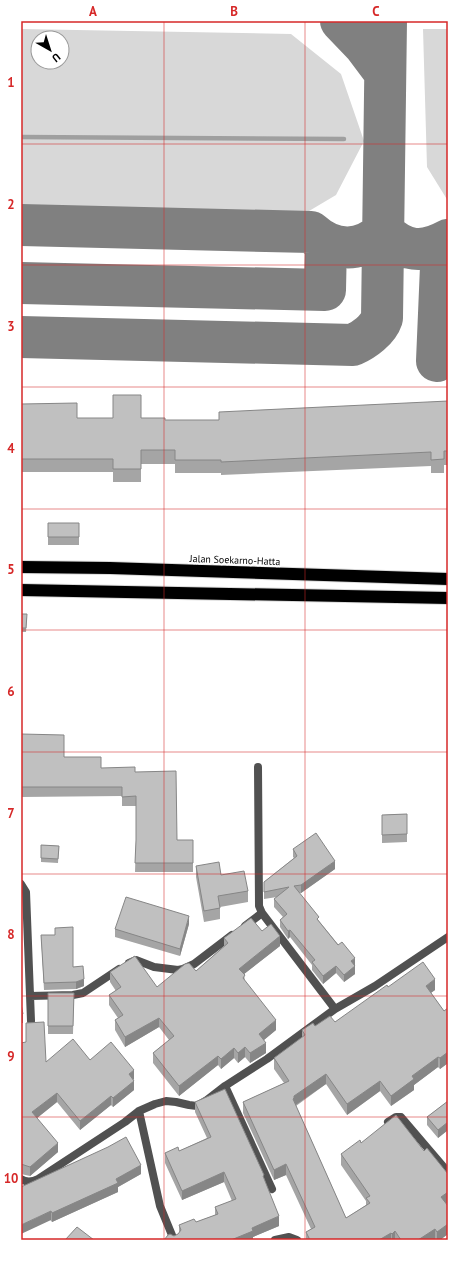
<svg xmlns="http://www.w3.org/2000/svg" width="469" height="1261" font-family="'PT Sans',sans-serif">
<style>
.green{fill:#d8d8d8;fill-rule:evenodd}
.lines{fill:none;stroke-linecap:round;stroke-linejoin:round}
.stream{stroke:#9f9f9f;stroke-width:4.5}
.taxiway{stroke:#808080;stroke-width:42}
.highway-casing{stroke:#dbdbdb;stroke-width:14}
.street{stroke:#515151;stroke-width:8}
.highway{stroke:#000;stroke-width:12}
.wall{fill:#a5a5a5}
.shaded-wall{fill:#868686}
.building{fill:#c0c0c0;stroke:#868686}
.grid{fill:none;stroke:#d62828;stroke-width:1;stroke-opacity:0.55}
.labels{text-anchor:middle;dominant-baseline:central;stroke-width:4;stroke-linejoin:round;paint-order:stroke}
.street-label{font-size:10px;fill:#000;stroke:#fff}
.neatline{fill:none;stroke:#d62828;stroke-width:1.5}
.grid-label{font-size:13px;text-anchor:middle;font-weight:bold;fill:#d62828}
</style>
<rect width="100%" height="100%" fill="#fff"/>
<!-- green -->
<path class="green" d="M21,29l270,5 50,40 23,67 -28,54 -32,19 -283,-6zM38,38h24v24h-24z
M423,29h25v172l-21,-34z"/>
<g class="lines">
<!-- stream -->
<path class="stream" d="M21,137l323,2"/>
<!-- taxiway -->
<path class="taxiway" d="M341,21l23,24 21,28
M21,225l290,7c22,20 50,21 72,0 22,20 39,22 65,8
M21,283l304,7 1,-47
M21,337l332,8c11,-5 25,-15 29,-27l4,-297
M437,361l5,-118"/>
<defs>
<path id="highway" d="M21,567l89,1 338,11
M21,590l427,8"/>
</defs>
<!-- highway casing -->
<use href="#highway" class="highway-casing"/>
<!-- street -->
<path class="street" d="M258,767l1,139 3,7 73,96
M21,884l5,8 5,129
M245,926l17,-13
M129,963l7,-3 18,7 24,3 5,-1 11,-5 38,-29
M30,996l43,-1 10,-2 36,-24
M225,1086l47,103
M139,1111l21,95 14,34
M388,1122l8,-5h5l47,55
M21,1179c6,4 11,3 17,0l87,-57 14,-11 16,-7 11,-3 10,1 13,3 8,1 10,-6 18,-14 42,-27 68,-50 40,-23 73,-49
M275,1240l14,-3 8,3"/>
<!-- highway -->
<use href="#highway" class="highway"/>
</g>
<!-- wall -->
<path class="wall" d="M448,401v64h-4v8h-13v-7l-210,9v-2h-46v-9h-34v18h-28v-10h-92v-68l56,14h64l24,2h54z
M48,523h31v22h-31z
M21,614l6,4 -1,14h-5z
M21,734l43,23 37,11 34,4 42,68h16v32h-58l1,-31v-35h-14v-10l-101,1z
M407,814v28l-25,1v-28z
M41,845l18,1 -1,17 -17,-1z
M293,849l42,20 -34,24h-2l20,28 36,44v9l-11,8 -8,-9 -13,11 -11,-14v-5l-22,-28 -2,2 -8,-12v-7l3,-3 -9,-10v-8l3,-2 -13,2v-17l30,-24 -1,-1z
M196,866l25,9 27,16v11l-28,5v12l-16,3 -8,-45z
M189,924l-9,32 -65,-19v-8z
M262,931l18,15 -36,28 1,7 31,49 -12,10 2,13 -16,10 -5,-6 -7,6 -4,-5 -13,11 -3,-4 -39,31 -26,-33v-10l16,-13 -10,-13 -34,20 -10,-17v-10l3,-2 -9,-13v-10l7,-4 -6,-9v-10l47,15 39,-16 28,-25v-8z
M41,935l43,51 -8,3 -32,1z
M388,987l47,3 -4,3 13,18 4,-3v55l-8,6 -2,-2 -24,18v5l-23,16 -11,-15 -33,24 -21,-31 -30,22 50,112 20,-13v-4l-25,-36v-11l20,-11 63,8 24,23v28l-2,2 2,2v28l-8,6h-134v-8l5,-3 -25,-54 -12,5 -31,-67v-11l41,-19 -10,-14v-11l28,-20v-8l13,-4 20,-4z
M48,993h26l-1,41h-25z
M21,1043l25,19 44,-2 44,19 -1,1 1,10 -21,17 -2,-2 -31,25 -23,-28 -20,16 21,34 -28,24 -9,-2z
M448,1101v29l-10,8 -11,-13v-8z
M195,1102l69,76 15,48 -26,11v3l-79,-4 4,-2 1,-1v-8l17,-3 19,-7v-8l17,-6 -8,-19 -42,18 -17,-37v-10l14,-2 28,-13 -12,-26z
M141,1174l-23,13v5l-66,30 -31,-35z"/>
<!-- shaded-wall -->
<path class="shaded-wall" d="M335,861v8l-34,24v-8z
M189,916v8l-9,32v-7z
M290,930v7l-2,2v-8z
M280,936v10l-41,32v-9z
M355,958v7l-4,4v-8z
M336,966v7l-13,11v-8z
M355,966v8l-11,8v-7z
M84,979v7l-8,3v-7z
M435,979v11l-9,6v-10z
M21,1014h2v9h-2z
M159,1018v9l-34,20v-10z
M276,1020v10l-17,14v-10z
M266,1043v10l-16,10v-10z
M245,1047v10l-7,6v-10z
M234,1048v10l-13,11v-10z
M448,1052v11l-8,6v-11z
M218,1056v9l-39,31v-10z
M438,1057v10l-24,18v5l-23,16v-10l21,-20z
M134,1070v9l-5,4v-9z
M326,1074v10l-32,22 -1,-7 1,-3z
M134,1081v9l-21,17v-9z
M380,1081v10l-33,24v-11z
M57,1093v9l-25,20v-10z
M111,1096v9l-31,25v-9z
M448,1122v8l-10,8v-8z
M58,1143v9l-28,24v-9z
M286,1164v11l-12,5v-10z
M141,1165v9l-23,13v5l-66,30v-9z
M224,1172v10l-42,18v-9z
M448,1192v10l-7,6v-11z
M51,1211v9l-30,14v-9z
M279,1216v10l-26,11v3h-22l21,-12z
M448,1224v10l-8,6h-3v-8z
M435,1229v11h-17z
M395,1231v9h-3v-6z
M391,1233v7h-12z"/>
<!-- building -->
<path class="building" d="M113,395h28v23h24v2h54v-8l229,-11v50h-4v8l-13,1v-8l-210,10v-2h-46v-10h-34v19h-28v-10h-92v-55l56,-1v15h36z
M48,523h31v14h-31z
M21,614h6l-1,14h-5z
M21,734l43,1v22h37v11l34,-1v5l41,-1 1,69h16v23h-58l1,-23v-44l-14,1v-10h-101z
M407,814v20l-25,1v-20z
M316,833l19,28 -34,24 -7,1 25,31 -2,2 21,26 4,-3 13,16 -4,3 4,5 -11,9 -8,-9 -13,10 -11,-14 3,-2 -25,-30 -2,1 -8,-11 7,-6 -13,-15 15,-12 -25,5v-10l33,-26 -4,-7z
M41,845l18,1 -1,13 -17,-1z
M219,862l2,13 23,-4 4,20 -30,5 2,12 -16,3 -8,-45z
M126,897l63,19 -9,33 -65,-20z
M251,918l11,13 9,-7 9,12 -41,33 6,6 -2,3 33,42 -17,14 7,9 -16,10 -5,-6 -7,6 -4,-5 -13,11 -3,-3 -39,30 -26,-33 21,-17 -15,-18 -34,19 -10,-17 8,-5 -14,-20 12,-8 -11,-15 25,-16 22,31 28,-23 4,-1 7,8 32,-28 -4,-5z
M73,927v40l10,-1 1,13 -8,3 -32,1 -3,-48h14v-7z
M423,962l12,17 -9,7 18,25 4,-3v44l-8,6 -2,-1 -26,19 2,3 -23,17 -11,-15 -33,23 -21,-30 -32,22v2l-1,1 53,119 24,-15 -4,-5 4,-2 -29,-42 19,-14 1,3 35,-28 28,36 3,-3 21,26v18l-7,5 7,9v18l-11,8 -2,-3 -17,11h-17l-6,-9 -3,3 -1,-1 -12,7h-69l-4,-8 9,-5 -29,-63 -12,6 -31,-68 46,-21 -15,-23 31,-23 -3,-5 11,-7 2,3 15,-10 5,6 52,-37 1,2z
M48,993h26l-1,33h-25z
M21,1004l2,10h-2z
M44,1022l2,40 27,-23 17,21 21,-18 23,28 -5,4 5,7 -21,17 -2,-2 -31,25 -23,-28 -25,19 26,31 -28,24 -9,-3v-121l5,-1v-19z
M225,1089l39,86 -1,1 16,40 -27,12 1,3 -22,9h-67l4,-5 2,-1 4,2 4,-2 3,-4 -2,-5 15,-6 2,3 22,-8 -3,-7 21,-8 -12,-27 -42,19 -17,-38 13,-6 1,4 32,-14 -16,-35z
M448,1101v21l-10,8 -11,-13z
M126,1137l15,28 -25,14 2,4 -66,30 -1,-2 -30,14v-38l87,-40z
M77,1227l17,13h-29z"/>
<!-- grid -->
<path class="grid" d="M164,21v1219M305,21v1219M21,144h427M21,265h427M21,387h427M21,509h427M21,630h427M21,752h427M21,874h427M21,996h427M21,1117h427"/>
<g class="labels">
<!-- street labels -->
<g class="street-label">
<text transform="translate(235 560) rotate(2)">Jalan Soekarno-Hatta</text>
</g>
</g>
<!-- border -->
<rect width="469" height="1261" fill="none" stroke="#ffffff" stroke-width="44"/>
<!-- north arrow -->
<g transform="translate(50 50) rotate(141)"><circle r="19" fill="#ffffff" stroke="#999999"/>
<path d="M0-3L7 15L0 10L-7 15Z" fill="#000000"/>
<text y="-6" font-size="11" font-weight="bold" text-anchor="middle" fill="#000000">U</text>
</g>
<rect x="22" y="22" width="425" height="1217" class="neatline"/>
<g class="grid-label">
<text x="93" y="16">A</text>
<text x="234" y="16">B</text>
<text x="376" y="16">C</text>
<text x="11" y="87">1</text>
<text x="11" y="209">2</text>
<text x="11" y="331">3</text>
<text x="11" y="453">4</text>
<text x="11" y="574">5</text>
<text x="11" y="696">6</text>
<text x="11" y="818">7</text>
<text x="11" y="939">8</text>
<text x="11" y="1061">9</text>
<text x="11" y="1183">10</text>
</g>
</svg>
